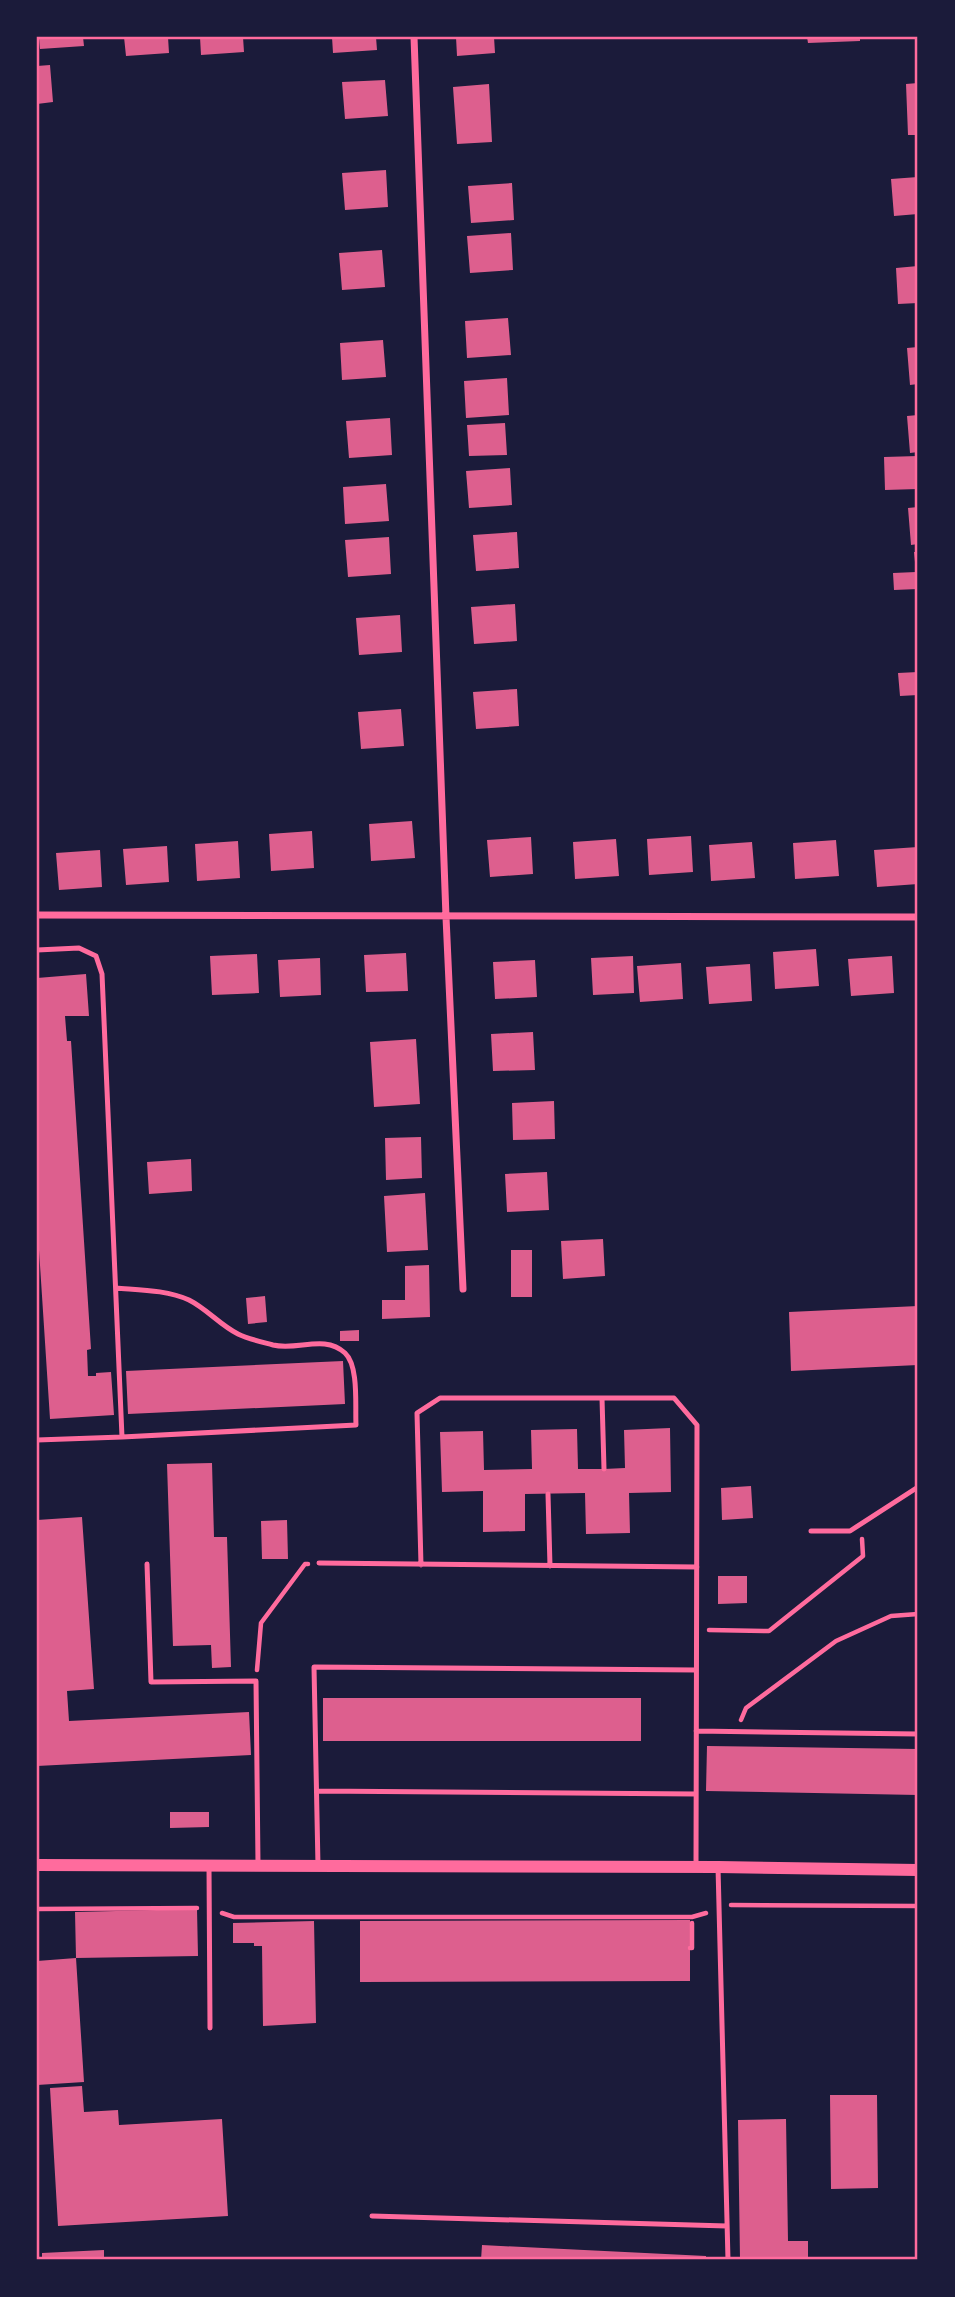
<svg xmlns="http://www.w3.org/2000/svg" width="955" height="2297" font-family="Spectral,serif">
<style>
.building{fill:#dd5f8e}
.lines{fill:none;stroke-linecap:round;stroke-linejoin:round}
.path{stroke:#ff6b9d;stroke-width:4.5}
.service{stroke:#ff6b9d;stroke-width:5}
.minor{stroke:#ff6b9d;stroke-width:7}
.tertiary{stroke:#ff6b9d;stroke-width:12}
.neatline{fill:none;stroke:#ff6b9d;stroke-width:2.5}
</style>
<rect width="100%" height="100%" fill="#1b1b3a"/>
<!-- building -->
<path class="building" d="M39,37h44l1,9 -44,3z
M124,37h44l1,16 -43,3z
M200,37h43l1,15 -43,3z
M332,37h44l1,13 -44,3z
M456,37h38l1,16 -38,3z
M807,37h53v4l-52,2z
M50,65l3,37 -16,2v-38z
M385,80l3,36 -43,3 -3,-37z
M918,83v52h-10l-2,-51z
M489,84l3,58 -35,2 -4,-57z
M386,170l2,37 -43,3 -3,-37z
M918,177v37l-24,2 -3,-37z
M512,183l2,37 -43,3 -3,-37z
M511,233l2,37 -43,3 -3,-37z
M382,250l3,37 -43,3 -3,-37z
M918,266v37l-20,1 -2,-36z
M508,318l3,37 -44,3 -2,-37z
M383,340l3,37 -44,3 -2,-37z
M918,347v37l-8,1 -3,-37z
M507,378l2,37 -43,3 -2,-37z
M918,415v37l-8,1 -3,-37z
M390,418l2,37 -43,3 -3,-37z
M505,423l2,32 -38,1 -2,-31z
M918,456v33l-33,1 -1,-33z
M510,468l2,37 -43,3 -3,-37z
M386,484l3,37 -44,3 -2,-37z
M918,507v37l-7,1 -3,-37z
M517,532l2,36 -43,3 -3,-36z
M389,537l2,37 -43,3 -3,-37z
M914,552h4v37l-24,1 -1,-17 23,-1z
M515,604l2,37 -43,3 -3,-37z
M400,615l2,37 -43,3 -3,-37z
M918,672v23l-18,1 -2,-23z
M517,689l2,37 -43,3 -3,-37z
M401,709l3,37 -43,3 -3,-37z
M412,821l3,37 -44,3 -2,-37z
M312,831l2,37 -43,3 -2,-37z
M691,836l2,36 -44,3 -2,-36z
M531,837l2,37 -43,3 -3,-37z
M616,839l3,37 -44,3 -2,-37z
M836,840l3,36 -44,3 -2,-36z
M238,841l2,37 -43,3 -2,-37z
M752,842l3,36 -44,3 -2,-36z
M167,846l2,36 -43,3 -3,-36z
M918,847v37l-41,3 -3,-37z
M100,850l2,37 -43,3 -3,-37z
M816,949l3,37 -44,3 -2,-37z
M406,953l2,38 -42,1 -2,-37z
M257,954l2,39 -47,2 -2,-39z
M633,956l1,37 -41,2 -2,-37z
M892,956l2,37 -43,3 -3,-37z
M320,958l1,37 -41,2 -2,-37z
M535,960l2,37 -42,2 -2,-37z
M681,963l2,36 -43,3 -3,-36z
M750,964l2,37 -43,3 -3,-37z
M86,974l3,42h-24l2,25h4l20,308 -4,1 1,26h8v-3l15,-1 3,43 -64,4 -13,-200v-241z
M533,1032l2,38 -42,1 -2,-37z
M416,1039l4,65 -46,3 -4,-65z
M554,1101l1,38 -42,1 -1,-37z
M421,1137l1,41 -36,2 -1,-42z
M191,1159l1,32 -43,3 -2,-32z
M547,1172l2,38 -42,2 -2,-38z
M425,1193l3,57 -41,2 -3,-56z
M603,1239l2,37 -42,3 -2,-38z
M511,1250h21v47h-21z
M429,1265l1,52 -48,2v-19h23v-34z
M265,1296l2,26 -19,2 -2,-26z
M918,1306v59l-127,6 -2,-59z
M359,1330v11h-19v-10z
M343,1361l2,43 -217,10 -2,-43z
M670,1428l1,64 -42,1 1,40 -44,1 -1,-41 -60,1v37l-42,1v-41l-41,1 -2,-60 43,-1 1,39 48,-1 -1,-39 46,-1 1,40h26l21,-1 -1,-38z
M212,1463l2,74h13l4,130 -19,1 -1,-23 -38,1 -6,-182z
M751,1486l2,32 -31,2 -1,-32z
M82,1517l12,172 -27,2 2,30 180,-9 2,43 -214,11v-246z
M287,1520l1,39h-26l-1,-38z
M718,1576h29v27l-29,1z
M323,1698h318v43h-318z
M707,1746l211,3v46l-212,-4z
M170,1812h39v15l-39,1z
M197,1909l1,47 -122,2 -1,-46z
M690,1920v61l-330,1v-61z
M314,1921l2,102 -53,3 -1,-80h-8v-3h-21v-20z
M76,1958l8,124 -47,3v-124z
M82,2086l2,26 34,-2 1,15 103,-6 6,97 -170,10 -8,-138z
M830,2095h47l1,93 -47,1z
M786,2119l2,122h20v19h-68l-2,-140z
M482,2245l224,11v4h-225z
M104,2250v10h-62v-7z"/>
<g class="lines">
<!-- path -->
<path class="path" d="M709,1630l60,1 94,-75 -1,-17
M257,1670l4,-47 44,-59h3
M741,1720l5,-12 90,-67 55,-25 27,-2
M731,1905l187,1
M37,1909l160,-1
M222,1913l12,4h458l14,-4
M690,1948h2v-25"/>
<!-- service -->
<path class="service" d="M37,950l42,-2 17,8 6,18 20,463 -85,3
M116,1288c24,2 51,2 73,12 18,9 31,25 49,34 10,5 24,8 35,11 25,6 51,-11 72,8 14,13 10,53 11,72l-234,12
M602,1398l2,71
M548,1494l2,72
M811,1531h39l68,-44
M319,1563l378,4
M147,1564l4,118 105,-1 2,183
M421,1565l-4,-152 23,-15h234l23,27 -1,442
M696,1731l222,3
M317,1791l379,3
M209,1866l1,162
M318,1866l-4,-199 382,3
M718,1867l10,393
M372,2216l355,10"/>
<!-- minor -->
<path class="minor" d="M414,37l32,880 17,372
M37,915l881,2"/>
<!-- tertiary -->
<path class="tertiary" d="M37,1865l681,2 200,3"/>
</g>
<!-- border -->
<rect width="955" height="2297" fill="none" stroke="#1b1b3a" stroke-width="77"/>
<rect x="38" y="38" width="878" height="2220" class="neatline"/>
</svg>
